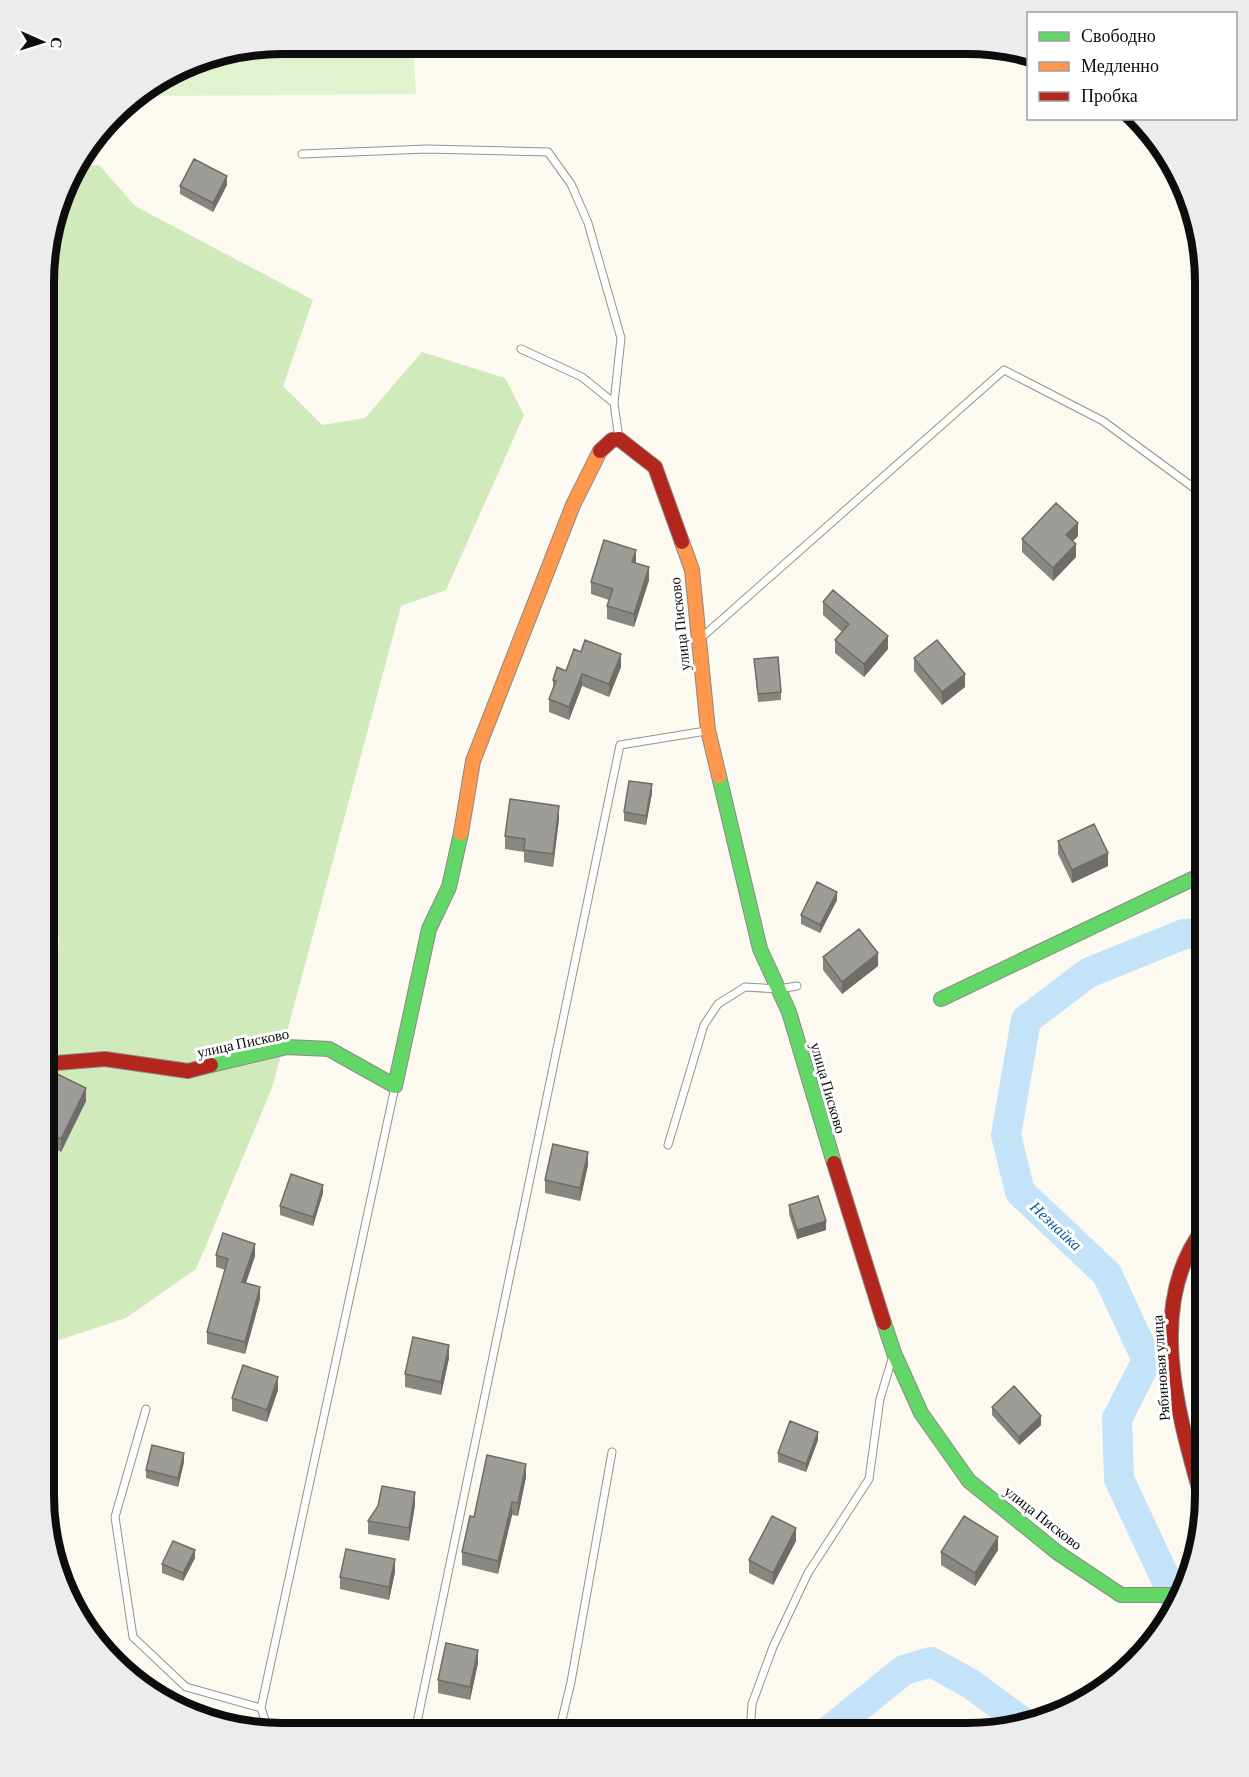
<svg xmlns="http://www.w3.org/2000/svg" width="1249" height="1777" font-family="'Crimson Pro',serif">
<style>
.green{fill:#e2f2ce}
.forest{fill:#d1eabc}
.lines{fill:none;stroke-linecap:round;stroke-linejoin:round}
.river{stroke:#c4e3f8;stroke-width:30}
.lane-casing{stroke:#94938f;stroke-width:9}
.fast-casing{stroke:#8b8a86;stroke-width:16}
.slow-casing{stroke:#8b8a86;stroke-width:16}
.jam-casing{stroke:#8b8a86;stroke-width:16}
.lane{stroke:#fefefd;stroke-width:7}
.fast{stroke:#63d668;stroke-width:14}
.slow{stroke:#ff974d;stroke-width:14}
.jam{stroke:#b3261e;stroke-width:14}
.wall{fill:#888681}
.shaded-wall{fill:#6f6d69}
.building{fill:#9e9c96;stroke:#6f6d69;stroke-width:1.5}
.labels{text-anchor:middle;dominant-baseline:central;stroke-width:6;stroke-linejoin:round;paint-order:stroke}
.street-label{font-size:15px;fill:#0d0d0d;stroke:#fff}
.water-label{font-size:16px;font-style:italic;fill:#0d5aa7;stroke:#fff}
.rim{fill:none;stroke:#0d0d0d;stroke-width:8}
</style>
<rect width="100%" height="100%" fill="#fbf9f0"/>
<!-- green -->
<path class="green" d="M282,44h131l3,50 -280,2 69,-40z"/>
<!-- forest -->
<path class="forest" d="M99,165l36,41 178,94 -30,86 39,39 43,-7 57,-66 83,26 19,37 -78,175 -45,16 -129,482 -76,181 -70,49 -67,22 -15,22v-250l15,-174 -15,-3 2,-684 28,-84z"/>
<g class="lines">
<!-- river -->
<path class="river" d="M1177,1603l-58,-124 -2,-60 30,-59 -40,-86 -87,-82 -14,-57 20,-115 62,-47 96,-39 21,-1
M826,1733l78,-63 27,-8 40,22 50,37"/>
<defs>
<path id="lane" d="M302,154l125,-5 121,3 23,32 17,39 33,115 -7,65 -32,-26 -61,-28
M614,403l5,36
M701,638l303,-268 99,51 102,75
M668,1145l36,-120 14,-21 27,-17 34,2 18,-3
M146,1409l-31,108 18,120 53,50 75,21
M269,1732l-8,-24 134,-621
M415,1732l205,-987 86,-14
M559,1732l12,-50 41,-230
M750,1733l2,-29 21,-57 35,-74 61,-94 11,-80 12,-40"/>
<path id="fast" d="M719,776l41,173 29,63 45,151
M941,999l264,-126
M211,1065l76,-18 42,2 66,37 34,-157 20,-42 12,-54
M884,1323l10,30 27,60 48,68 89,72 63,42h60"/>
<path id="slow" d="M682,542l10,28 16,160 11,46
M461,833l12,-72 100,-256 27,-54"/>
<path id="jam" d="M600,451l12,-11 7,-1 36,28 27,75
M44,1064l61,-5 83,12 23,-6
M834,1163l50,160
M1205,1227c-63,79 -24,196 0,283"/>
</defs>
<!-- lane casing -->
<use href="#lane" class="lane-casing"/>
<!-- fast casing -->
<use href="#fast" class="fast-casing"/>
<!-- slow casing -->
<use href="#slow" class="slow-casing"/>
<!-- jam casing -->
<use href="#jam" class="jam-casing"/>
<!-- lane -->
<use href="#lane" class="lane"/>
<!-- fast -->
<use href="#fast" class="fast"/>
<!-- slow -->
<use href="#slow" class="slow"/>
<!-- jam -->
<use href="#jam" class="jam"/>
</g>
<!-- wall -->
<path class="wall" d="M227,185l-14,27 -33,-18v-8z
M1078,536l-5,5 3,16 -23,24 -31,-29v-13z
M636,563l13,17 -15,47 -27,-8v-13l2,-6 -18,-6v-12z
M823,602l65,47 -24,28 -29,-24v-13l7,-8 -19,-17z
M914,658l51,29 -23,18 -28,-34z
M754,659l27,33v8l-23,2z
M621,667l-12,30 -27,-11 -13,34 -20,-8v-13l4,-9v-10l13,-9z
M1205,782v24l-3,-10v-13z
M652,793l-6,32 -22,-4v-9z
M559,819l-6,48 -29,-5v-10l-19,-3v-13z
M1058,841l50,25 -36,17 -14,-29z
M837,900l-17,33 -19,-9v-9z
M823,957l55,9 -36,28 -19,-24z
M44,1084l42,17 -25,51 -17,-9z
M588,1165l-8,36 -35,-8v-13z
M323,1193l-10,33 -33,-11v-9z
M789,1205l37,25 -29,9 -8,-25z
M216,1255l39,1 -9,27 14,16 -15,55 -38,-10v-12l18,-62 -9,-3z
M449,1358l-8,37 -36,-8v-13z
M278,1390l-11,32 -35,-11v-13z
M992,1407l49,18 -22,20 -27,-30z
M818,1440l-12,32 -28,-10v-9z
M184,1462l-6,25 -32,-9v-8z
M526,1477l-8,39 -6,-1 -14,59 -36,-9v-13l12,-35z
M415,1505l-6,36 -41,-7v-13z
M796,1541l-23,44 -24,-12v-13z
M998,1550l-23,36 -34,-21v-13z
M195,1558l-12,23 -21,-8v-9z
M395,1572l-6,28 -49,-11v-12z
M478,1663l-8,37 -32,-7v-13z"/>
<!-- shaded-wall -->
<path class="shaded-wall" d="M227,176v9l-14,27v-9z
M1078,523v13l-12,12v-13z
M1076,544v13l-23,24v-13z
M636,550v13l-4,-1z
M649,567v13l-15,47v-13z
M888,636v13l-24,28v-13z
M621,654v13l-12,30v-13z
M582,674v12l-13,34v-13z
M965,674v13l-23,18v-13z
M652,784v9l-6,32v-9z
M559,806v13l-6,48v-13z
M1108,853v13l-36,17v-13z
M837,892v8l-17,33v-8z
M878,953v13l-36,28v-12z
M86,1088v13l-25,51v-13z
M588,1152v13l-8,36v-13z
M323,1185v8l-10,33v-9z
M826,1221v9l-29,9v-9z
M255,1244v12l-13,38v-12z
M260,1287v12l-15,55v-12z
M449,1345v13l-8,37v-13z
M278,1377v13l-11,32v-12z
M1041,1416v9l-22,20v-8z
M818,1432v8l-12,32v-8z
M184,1453v9l-6,25v-9z
M526,1464v13l-8,39v-13z
M415,1492v13l-6,36v-13z
M512,1502v13l-14,59v-13z
M796,1528v13l-23,44v-12z
M998,1537v13l-23,36v-13z
M195,1550v8l-12,23v-8z
M395,1559v13l-6,28v-13z
M478,1650v13l-8,37v-13z"/>
<!-- building -->
<path class="building" d="M194,159l33,17 -14,27 -33,-17z
M1056,503l22,20 -12,12 10,9 -23,24 -31,-29z
M604,540l32,10 -4,12 17,5 -15,47 -27,-8 6,-17 -22,-7z
M833,590l55,46 -24,28 -29,-24 14,-16 -26,-22z
M585,640l36,14 -12,30 -27,-10 -13,33 -20,-8 7,-18 -3,-1 4,-13 9,4 8,-22 7,3z
M937,640l28,34 -23,18 -28,-34z
M778,657l3,35 -23,2 -4,-35z
M629,781l23,3 -6,32 -22,-4z
M1205,782v11l-3,-10z
M510,799l49,7 -6,48 -29,-4 1,-11 -20,-3z
M1094,824l14,29 -36,17 -14,-29z
M817,882l20,10 -17,33 -19,-10z
M859,929l19,24 -36,29 -19,-25z
M51,1071l35,17 -25,51 -17,-8v-47z
M553,1144l35,8 -8,36 -35,-8z
M291,1174l32,11 -10,32 -33,-11z
M818,1196l8,25 -29,9 -8,-25z
M223,1233l32,11 -13,38 18,5 -15,55 -38,-10 21,-73 -12,-4z
M413,1337l36,8 -8,37 -36,-8z
M243,1365l35,12 -11,33 -35,-12z
M1014,1386l27,30 -22,21 -27,-30z
M790,1421l28,11 -12,32 -28,-11z
M152,1445l32,8 -6,25 -32,-8z
M487,1455l39,9 -8,39 -6,-1 -14,59 -36,-9 8,-36 4,1z
M382,1486l33,6 -6,36 -41,-7 10,-15z
M772,1516l24,12 -23,45 -24,-13z
M964,1516l34,21 -23,36 -34,-21z
M173,1541l22,9 -12,23 -21,-9z
M346,1549l49,10 -6,28 -49,-10z
M446,1643l32,7 -8,37 -32,-7z"/>
<g class="labels">
<!-- street labels -->
<g class="street-label">
<text transform="translate(680 624) rotate(-96)">улица Писково</text>
<text transform="translate(243 1043) rotate(-12)">улица Писково</text>
<text transform="translate(828 1088) rotate(74)">улица Писково</text>
<text transform="translate(1161 1368) rotate(-94)">Рябиновая улица</text>
<text transform="translate(1043 1518) rotate(38)">улица Писково</text>
</g>
<!-- water labels -->
<g class="water-label">
<text transform="translate(1056 1226) rotate(43)">Незнайка</text>
</g>
</g>
<!-- crop -->
<path d="M0 0H1249V1777H0ZM282 54H967A228 228 0 0 1 1195 282V1495A228 228 0 0 1 967 1723H282A228 228 0 0 1 54 1495V282A228 228 0 0 1 282 54Z" fill="#ececec" fill-rule="evenodd"/>
<path class="rim" d="M282 54H967A228 228 0 0 1 1195 282V1495A228 228 0 0 1 967 1723H282A228 228 0 0 1 54 1495V282A228 228 0 0 1 282 54Z"/>
<!-- legend -->
<rect x="1027" y="12" width="210" height="108" fill="#ffffff" stroke="#9e9e9e" stroke-width="1.5"/>
<rect x="1039" y="32" width="30" height="9" fill="#63d668" stroke="#9e9e9e" stroke-width="1.5"/>
<text x="1081" y="42" font-size="18" fill="#0d0d0d">Свободно</text>
<rect x="1039" y="62" width="30" height="9" fill="#ff974d" stroke="#9e9e9e" stroke-width="1.5"/>
<text x="1081" y="72" font-size="18" fill="#0d0d0d">Медленно</text>
<rect x="1039" y="92" width="30" height="9" fill="#b3261e" stroke="#9e9e9e" stroke-width="1.5"/>
<text x="1081" y="102" font-size="18" fill="#0d0d0d">Пробка</text>
<!-- north arrow -->
<g transform="translate(42 42) rotate(93)" stroke="#ffffff" stroke-width="4.5" paint-order="stroke">
<path d="M0-4.5L10 22L0 15L-10 22Z" fill="#0d0d0d"/>
<text y="-9" font-size="16" font-weight="bold" text-anchor="middle" fill="#0d0d0d">С</text>
</g>
</svg>
